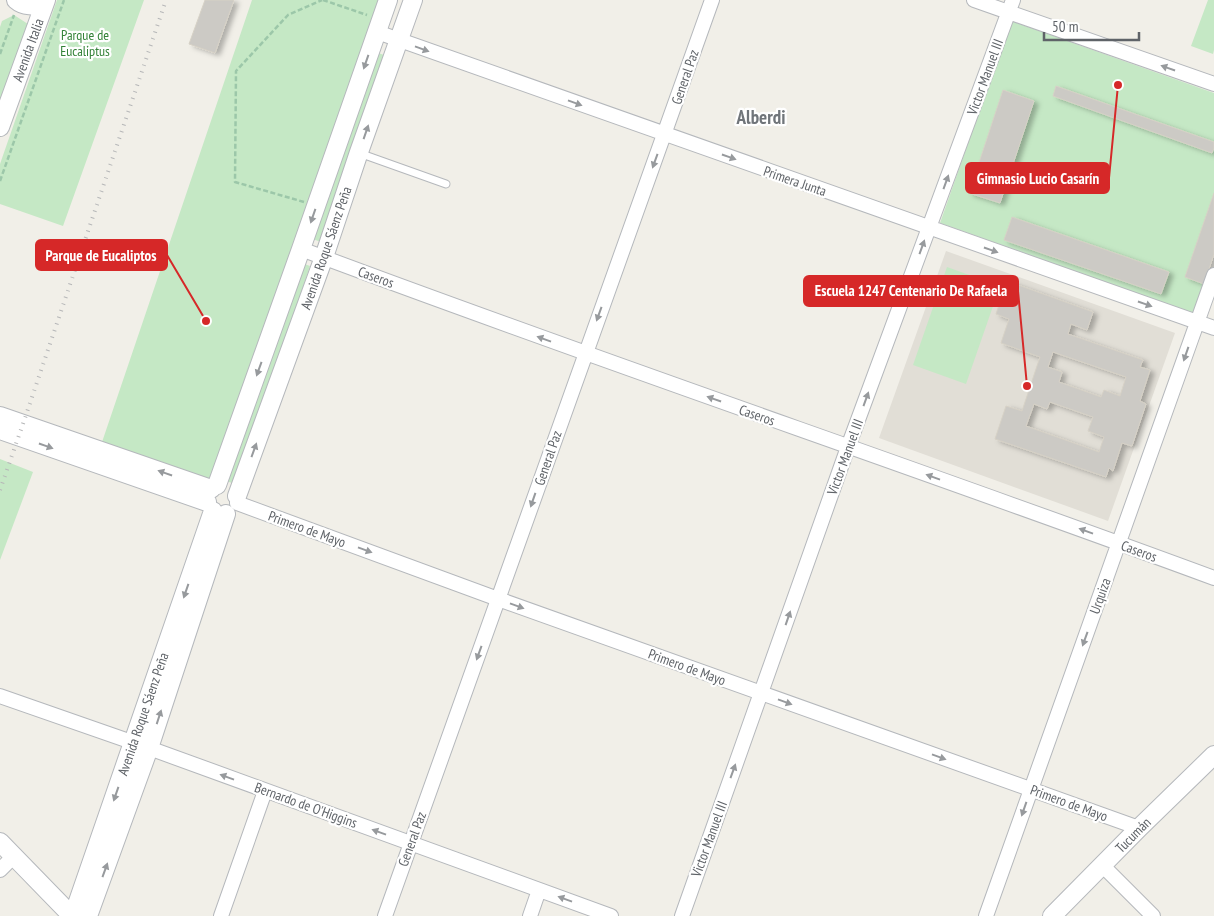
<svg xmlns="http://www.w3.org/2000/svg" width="1214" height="916" font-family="'PT Sans Narrow',sans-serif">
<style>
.education{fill:#e1ded6}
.green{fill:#c5e8c5}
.building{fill:#cccac5;stroke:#d6d1c6;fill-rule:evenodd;filter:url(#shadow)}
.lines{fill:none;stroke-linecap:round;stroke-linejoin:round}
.service-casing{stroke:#b5b8bc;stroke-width:9}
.minor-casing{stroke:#b5b8bc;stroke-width:16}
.tertiary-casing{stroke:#b5b8bc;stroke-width:20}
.path{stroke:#9cc7a9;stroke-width:2.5;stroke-dasharray:5 2.5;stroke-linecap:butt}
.service{stroke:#fff;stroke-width:7}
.minor{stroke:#fff;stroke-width:14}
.tertiary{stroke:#fff;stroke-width:18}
.rail{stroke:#b6b7b8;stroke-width:4;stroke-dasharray:1 6;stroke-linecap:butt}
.oneway{fill:#979a9d}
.labels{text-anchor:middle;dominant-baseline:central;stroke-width:4.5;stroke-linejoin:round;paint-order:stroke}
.park-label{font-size:14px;fill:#348238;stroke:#fff}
.street-label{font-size:14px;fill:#5f6368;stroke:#fff}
.district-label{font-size:19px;font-weight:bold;fill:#70757a;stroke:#fff}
.leader{fill:none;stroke:#d62828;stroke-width:2}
.callout-dot{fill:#d62828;stroke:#fff;stroke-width:2}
.callout{fill:#d62828;stroke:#d62828;stroke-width:2}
.callout-label{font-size:15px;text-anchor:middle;font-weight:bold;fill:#fff}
</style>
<defs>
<filter id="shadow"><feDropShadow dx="4.5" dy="2.5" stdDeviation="2.5" flood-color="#0004"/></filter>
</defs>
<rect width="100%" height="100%" fill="#f1efe8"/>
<!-- education -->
<path class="education" d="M946,251l229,82 -67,188 -229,-83z"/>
<!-- green -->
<path class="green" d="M57,0h87l-81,226 -63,-22v-40z
M252,0h129l-165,470 -8,10 -108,-32z
M1208,0h6v50l-1,4 -22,-8z
M14,15l14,9 -28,76v-73l2,-6z
M1011,21l203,72v160l-21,60 -253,-90z
M373,51l11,4 -63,187 -14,-5z
M299,262l11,4 -73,219 -13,-5z
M947,267l53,19 -34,98 -53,-19z
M0,459l33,13 -33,88z"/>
<!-- building -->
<path class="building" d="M205,0h29l-19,53 -26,-9z
M1056,86l158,56v6l-2,5 -159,-57z
M1003,90l31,11 -34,102 -31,-10z
M1214,193v61l-10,30 -19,-7z
M1012,217l157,55 -8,22 -157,-54z
M1007,281l86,31 -6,18 -16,-6 -3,10 75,26 -3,7 10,3 -10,31 6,3 -14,42 -10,-3 -9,28 -4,-3 -3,9 -111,-38 11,-33 16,5 18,-54 -39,-14 8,-24 -13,-5zM1053,352l73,25 -6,19 -16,-6 -3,7 -42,-15 3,-10 -14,-5zM1050,402l43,15 -5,14 16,6 -5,15 -73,-26 8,-22 13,5z"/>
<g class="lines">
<defs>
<path id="service" d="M359,153l87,31"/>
<path id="minor" d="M974,0l240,84
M377,32l837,296
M301,249c303,114 610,217 913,329
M237,503l261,96 641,229
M0,696l149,52 462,168
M1103,866l50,50
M0,870l14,-14
M221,916l44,-125
M385,916l327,-916
M530,916l9,-26
M682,916l166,-469 165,-447
M986,916l228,-641"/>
<path id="tertiary" d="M16,0c8,7 18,6 28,4l-3,-4
M0,127l46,-127
M0,416l211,73
M0,430l207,72
M217,485l84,-236 87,-249
M237,496l87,-239 35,-105 54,-152
M0,842l72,74
M73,916l140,-405
M88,916l61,-168 77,-234
M1052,916l87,-88 75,-73"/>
</defs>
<!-- service casing -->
<use href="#service" class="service-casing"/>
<!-- minor casing -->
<use href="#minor" class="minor-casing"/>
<!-- tertiary casing -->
<use href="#tertiary" class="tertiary-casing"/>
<!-- path -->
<path class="path" d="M323,0l44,15
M0,54l14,-39
M0,181l64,-181
M304,202l-69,-20 1,-111 52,-56 34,-15"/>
<!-- service -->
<use href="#service" class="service"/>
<!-- minor -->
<use href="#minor" class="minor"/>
<!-- tertiary -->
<use href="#tertiary" class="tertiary"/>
<!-- rail -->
<path class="rail" d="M0,490l25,-72 141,-418"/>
</g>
<!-- one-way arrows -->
<defs><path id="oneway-solid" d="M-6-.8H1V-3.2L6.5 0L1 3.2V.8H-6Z" transform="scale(1.25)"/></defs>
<g class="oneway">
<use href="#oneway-solid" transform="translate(422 49) rotate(20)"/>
<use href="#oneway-solid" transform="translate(366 62) rotate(109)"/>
<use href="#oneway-solid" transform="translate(1168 68) rotate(-161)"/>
<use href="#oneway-solid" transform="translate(575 103) rotate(20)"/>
<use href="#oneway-solid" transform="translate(366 132) rotate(-71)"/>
<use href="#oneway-solid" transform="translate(729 157) rotate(19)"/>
<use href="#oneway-solid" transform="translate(655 161) rotate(110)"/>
<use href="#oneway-solid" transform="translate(946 182) rotate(-70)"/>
<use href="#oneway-solid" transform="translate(313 216) rotate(109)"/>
<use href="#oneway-solid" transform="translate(922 247) rotate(-70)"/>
<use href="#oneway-solid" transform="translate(991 250) rotate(19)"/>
<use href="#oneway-solid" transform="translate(1145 304) rotate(19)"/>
<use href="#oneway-solid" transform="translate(599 314) rotate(110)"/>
<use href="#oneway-solid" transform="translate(544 339) rotate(-160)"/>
<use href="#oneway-solid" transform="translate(1186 354) rotate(109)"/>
<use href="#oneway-solid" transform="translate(259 369) rotate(110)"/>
<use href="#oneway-solid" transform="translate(714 399) rotate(-161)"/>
<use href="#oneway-solid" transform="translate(866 399) rotate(-70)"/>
<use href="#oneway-solid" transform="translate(46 446) rotate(19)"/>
<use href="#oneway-solid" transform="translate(254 450) rotate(-70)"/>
<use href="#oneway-solid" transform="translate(165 473) rotate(-161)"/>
<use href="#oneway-solid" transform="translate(933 477) rotate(-160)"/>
<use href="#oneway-solid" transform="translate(533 500) rotate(109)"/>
<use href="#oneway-solid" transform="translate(1086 531) rotate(-160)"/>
<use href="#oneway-solid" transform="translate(365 550) rotate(20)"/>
<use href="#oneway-solid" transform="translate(186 591) rotate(109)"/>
<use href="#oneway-solid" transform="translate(517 606) rotate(20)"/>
<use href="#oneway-solid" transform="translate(788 618) rotate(-71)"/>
<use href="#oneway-solid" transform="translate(1085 639) rotate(110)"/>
<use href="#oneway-solid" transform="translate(479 653) rotate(110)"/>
<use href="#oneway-solid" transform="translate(785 702) rotate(20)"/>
<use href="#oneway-solid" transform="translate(159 717) rotate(-72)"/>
<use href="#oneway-solid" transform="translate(939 757) rotate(20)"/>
<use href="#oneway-solid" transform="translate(733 771) rotate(-70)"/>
<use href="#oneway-solid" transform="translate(227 777) rotate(-160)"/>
<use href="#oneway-solid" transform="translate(116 794) rotate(109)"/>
<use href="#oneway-solid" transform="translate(1024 809) rotate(109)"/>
<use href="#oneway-solid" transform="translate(379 832) rotate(-160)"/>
<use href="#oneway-solid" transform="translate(105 870) rotate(-70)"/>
<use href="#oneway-solid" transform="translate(565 899) rotate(-160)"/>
</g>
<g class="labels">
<!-- park labels -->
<g class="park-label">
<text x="85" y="35">Parque de<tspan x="85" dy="16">Eucaliptus</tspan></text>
</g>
<!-- street labels -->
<g class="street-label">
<text transform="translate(28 50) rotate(-70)">Avenida Italia</text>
<text transform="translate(685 77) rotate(-71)">General Paz</text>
<text transform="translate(985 77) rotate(-70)">Victor Manuel III</text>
<text transform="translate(795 181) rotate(19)">Primera Junta</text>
<text transform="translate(326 248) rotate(-71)">Avenida Roque Sáenz Peña</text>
<text transform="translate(376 277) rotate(20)">Caseros</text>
<text transform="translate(757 415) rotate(19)">Caseros</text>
<text transform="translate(845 457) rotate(-70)">Victor Manuel III</text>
<text transform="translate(548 458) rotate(-71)">General Paz</text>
<text transform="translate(307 529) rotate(20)">Primero de Mayo</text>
<text transform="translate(1139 551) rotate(20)">Caseros</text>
<text transform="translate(1100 596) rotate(-70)">Urquiza</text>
<text transform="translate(687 667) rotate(20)">Primero de Mayo</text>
<text transform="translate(143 714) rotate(-71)">Avenida Roque Sáenz Peña</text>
<text transform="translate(1069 803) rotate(20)">Primero de Mayo</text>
<text transform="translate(306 805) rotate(20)">Bernardo de O'Higgins</text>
<text transform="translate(1133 835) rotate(-45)">Tucumán</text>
<text transform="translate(412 839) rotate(-70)">General Paz</text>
<text transform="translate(709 839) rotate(-70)">Victor Manuel III</text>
</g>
<!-- district labels -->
<g class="district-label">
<text x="761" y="117">Alberdi</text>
</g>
</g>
<!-- callouts -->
<path class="leader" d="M1118 85L1109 178M206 321L167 255M1027 386L1018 291"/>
<g class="callout-dot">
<circle cx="1118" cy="85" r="5"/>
<circle cx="206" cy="321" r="5"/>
<circle cx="1027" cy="386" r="5"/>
</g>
<g class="callout">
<rect x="966" y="163" width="143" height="30" rx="5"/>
<rect x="36" y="240" width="131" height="30" rx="5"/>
<rect x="804" y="276" width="214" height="30" rx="5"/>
</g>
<g class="callout-label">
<text x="1038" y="184">Gimnasio Lucio Casarín</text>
<text x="101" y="261">Parque de Eucaliptos</text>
<text x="911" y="296">Escuela 1247 Centenario De Rafaela</text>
</g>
<!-- scale -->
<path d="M1044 32v8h95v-8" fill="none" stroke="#5f6368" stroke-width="2.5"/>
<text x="1052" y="32" font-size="15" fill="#5f6368" stroke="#ffffff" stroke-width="4" paint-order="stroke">50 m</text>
</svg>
